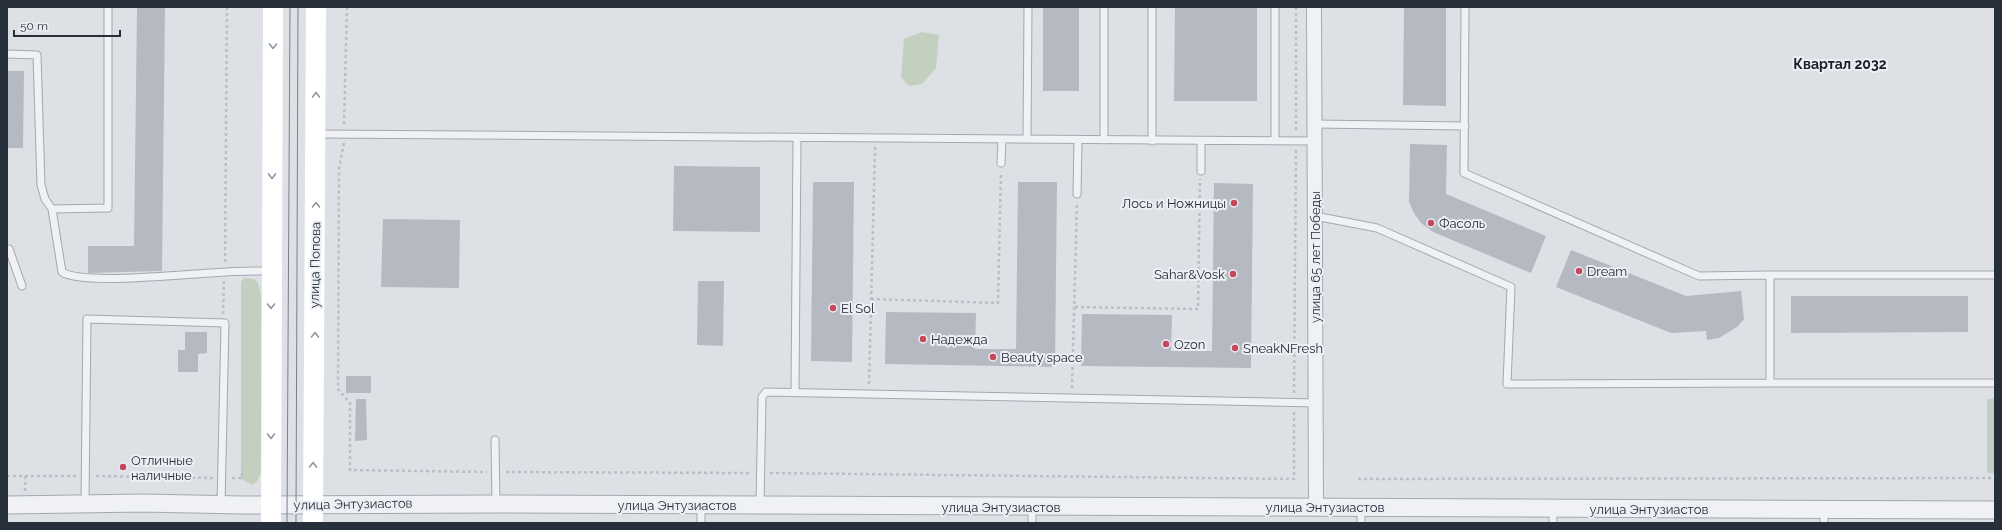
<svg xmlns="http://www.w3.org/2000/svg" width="2002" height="530" font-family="Raleway,sans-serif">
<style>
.green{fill:#c3cfbf}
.building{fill:#b5bac2}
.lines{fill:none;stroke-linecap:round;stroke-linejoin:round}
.service-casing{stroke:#a3a8af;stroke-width:9}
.minor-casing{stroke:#a3a8af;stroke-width:16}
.tertiary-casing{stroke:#a3a8af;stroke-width:19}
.path{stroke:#bbbfc5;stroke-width:2.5;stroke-dasharray:3 3;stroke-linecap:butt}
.service{stroke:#eff1f5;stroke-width:7}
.minor{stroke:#eff1f5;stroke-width:14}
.tertiary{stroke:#eff1f5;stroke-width:17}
.secondary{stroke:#fff;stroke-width:20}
.tram{stroke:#77818e;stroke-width:1}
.oneway{stroke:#93979d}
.poi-dot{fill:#c5485d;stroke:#eceff4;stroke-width:1.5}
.labels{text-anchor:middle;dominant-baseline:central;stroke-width:4;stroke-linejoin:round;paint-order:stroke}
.poi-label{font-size:13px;fill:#272f3b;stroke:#eceff4;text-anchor:start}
.street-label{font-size:13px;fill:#272f3b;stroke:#eceff4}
.neighbourhood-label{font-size:14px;font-weight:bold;fill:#1a202c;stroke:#eceff4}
</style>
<rect width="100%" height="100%" fill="#dde1e6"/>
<!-- green -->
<path class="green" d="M922,32l17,3 -3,33 -14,16 -13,2 -8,-9 3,-38z
M244,278l10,1 4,4 3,12v177l-3,8 -5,5 -12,-6v-197z
M1995,398v75h-8v-74z"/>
<!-- building -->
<path class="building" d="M137,7h28l-3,264 -74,2v-27h46z
M1043,7h36v84h-36z
M1175,7h82v94h-83z
M1404,7h42v99l-43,-1z
M7,71h17l-1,77h-16z
M1410,144l37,1 -1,49 100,42 -15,37 -98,-41 -12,-9 -7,-10 -5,-11z
M674,166l86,1v65l-87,-1z
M813,182h41l-2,180 -41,-1z
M1018,182h39l-2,185 -170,-3 1,-52 90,1 -1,36h41z
M1214,183l39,1 -2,184 -170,-2 1,-52 90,1 -1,36h41z
M383,219l77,1 -1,68 -78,-1z
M1571,250l115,46 55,-5 3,28 -7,8 -18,11 -12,2 -1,-9 -35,2 -115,-46z
M698,281h26l-1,65 -26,-1z
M1791,296h177v36l-177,1z
M185,332h22v21l-9,1v18h-20v-22h7z
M346,376h25v17h-25z
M356,399h10l1,41 -12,1z"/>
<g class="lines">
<defs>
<path id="service" d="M1275,7v134
M1465,7l-1,166 235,103 71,-1
M7,54l30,1 4,130 4,14 7,10 10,63c21,14 133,1 164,0 15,-1 30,-1 45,-1
M1315,124l150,2
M317,134l998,7
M1027,139l1,-132
M1104,140v-133
M1152,141v-134
M1001,163l1,-24
M1201,171v-30
M1077,194l1,-54
M52,209l56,-1v-201
M1315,216l62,12 134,59 -4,97 263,-1
M7,249h2l13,37
M1995,275h-225v108h225
M795,393l2,-255
M495,440l1,64
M85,503l2,-184 138,4 -4,181
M701,505v18
M760,505l2,-108 4,-5 550,11
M1361,508v15
M1032,523v-16
M1553,523v-14
M1824,523v-13"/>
<path id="minor" d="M1314,7l2,500"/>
<path id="tertiary" d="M7,505l136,-2 99,2 254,-1 1499,6"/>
</defs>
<!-- service casing -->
<use href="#service" class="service-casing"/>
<!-- minor casing -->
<use href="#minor" class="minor-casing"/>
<!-- tertiary casing -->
<use href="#tertiary" class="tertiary-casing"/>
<!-- path -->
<path class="path" d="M1296,7v124
M344,124l3,-117
M344,143l-5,25 -1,221 12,14v67l137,2
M225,262l2,-255
M871,299l127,4 3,-131
M1075,307l123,2 2,-130
M223,314l1,-33
M869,384l6,-237
M1072,388l5,-185
M1294,393l2,-243
M506,472l245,1
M770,473l524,6v-67
M7,476h18v15
M25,476h52
M96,476l117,2
M232,478h10v-9
M1358,479l637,-1"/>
<!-- service -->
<use href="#service" class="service"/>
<!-- minor -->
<use href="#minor" class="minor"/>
<!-- tertiary -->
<use href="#tertiary" class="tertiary"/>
<!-- secondary -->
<path class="secondary" d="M271,523l2,-516
M313,523l3,-516"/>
<!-- tram -->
<path class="tram" d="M287,523l3,-516
M296,523l2,-516"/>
</g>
<!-- one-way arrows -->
<defs><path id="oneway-chevron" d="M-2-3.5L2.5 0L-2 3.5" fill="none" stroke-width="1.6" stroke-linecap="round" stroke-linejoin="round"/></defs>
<g class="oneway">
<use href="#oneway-chevron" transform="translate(273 46) rotate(90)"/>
<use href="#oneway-chevron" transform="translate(316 95) rotate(-90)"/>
<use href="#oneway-chevron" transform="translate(272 176) rotate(90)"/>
<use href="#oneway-chevron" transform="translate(316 205) rotate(-89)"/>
<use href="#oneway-chevron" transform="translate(271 306) rotate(90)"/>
<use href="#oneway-chevron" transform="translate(315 335) rotate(-89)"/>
<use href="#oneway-chevron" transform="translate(271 436) rotate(90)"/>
<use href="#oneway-chevron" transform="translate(313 465) rotate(-89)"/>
</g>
<!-- markers -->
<g class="poi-dot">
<circle cx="1234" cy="203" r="4"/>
<circle cx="1431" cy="223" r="4"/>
<circle cx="1579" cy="271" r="4"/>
<circle cx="1233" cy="274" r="4"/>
<circle cx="833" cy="308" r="4"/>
<circle cx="923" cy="339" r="4"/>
<circle cx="1166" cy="344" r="4"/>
<circle cx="1235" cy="348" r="4"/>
<circle cx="993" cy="357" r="4"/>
<circle cx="123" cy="467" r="4"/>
</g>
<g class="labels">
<!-- poi labels -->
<g class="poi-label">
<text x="1226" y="203" text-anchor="end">Лось и Ножницы</text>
<text x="1439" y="223">Фасоль</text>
<text x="1587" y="271">Dream</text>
<text x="1225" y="274" text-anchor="end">Sahar&amp;Vosk</text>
<text x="841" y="308">El Sol</text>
<text x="931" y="339">Надежда</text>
<text x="1174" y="344">Ozon</text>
<text x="1243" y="348">SneakNFresh</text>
<text x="1001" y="357">Beauty space</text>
<text x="131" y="460">Отличные<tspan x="131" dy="15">наличные</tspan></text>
</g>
<!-- street labels -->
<g class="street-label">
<text transform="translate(1315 257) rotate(-90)">улица 65 лет Победы</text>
<text transform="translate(315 265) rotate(-89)">улица Попова</text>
<text transform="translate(353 504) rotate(-1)">улица Энтузиастов</text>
<text x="677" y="505">улица Энтузиастов</text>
<text x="1001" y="507">улица Энтузиастов</text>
<text x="1325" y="507">улица Энтузиастов</text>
<text x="1649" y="509">улица Энтузиастов</text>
</g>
<!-- neighbourhood labels -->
<g class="neighbourhood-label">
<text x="1840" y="64">Квартал 2032</text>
</g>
</g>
<!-- border -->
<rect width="2002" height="530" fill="none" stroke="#272f3b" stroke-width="16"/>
<!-- scale -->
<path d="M14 30v6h106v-6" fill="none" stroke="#272f3b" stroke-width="2"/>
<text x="20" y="30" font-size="12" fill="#272f3b" stroke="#eceff4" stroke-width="3" paint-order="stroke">50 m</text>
</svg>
